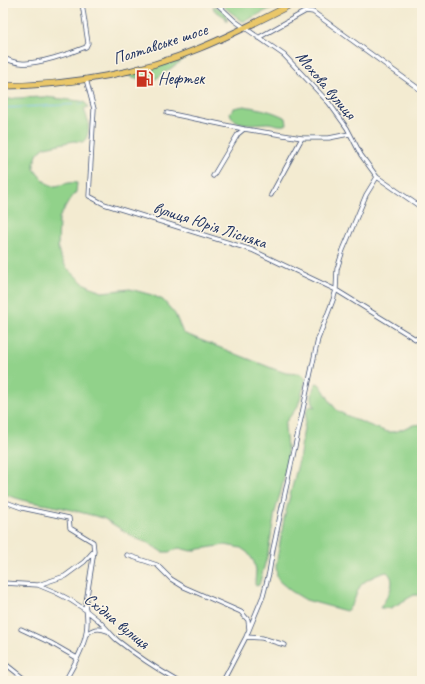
<svg xmlns="http://www.w3.org/2000/svg" width="425" height="684" font-family="Caveat,sans-serif">
<style>
.green{fill:#91d28a;stroke:#568074}
.lines{fill:none;stroke-linecap:round;stroke-linejoin:round}
.stream{stroke:#7bbef1;stroke-width:1}
.minor-casing{stroke:#3b4b6f;stroke-width:5}
.primary-casing{stroke:#3b4b6f;stroke-width:7}
.minor{stroke:#fff;stroke-width:3.5}
.primary{stroke:#eac769;stroke-width:5.5}
.labels{text-anchor:middle;dominant-baseline:central;stroke-width:3;stroke-linejoin:round;paint-order:stroke}
.street-label{font-size:17px;fill:#1b2f5e;stroke:#fcf5e5}
.poi-label{font-size:17px;fill:#1b2f5e;stroke:#fcf5e5;text-anchor:start}
</style>
<rect width="100%" height="100%" fill="#fcf5e5"/>
<filter id="ink" filterUnits="userSpaceOnUse"><feTurbulence type="fractalNoise" baseFrequency=".025" numOctaves="2"/><feDisplacementMap in="SourceGraphic" scale="8" xChannelSelector="R" yChannelSelector="G"/><feConvolveMatrix kernelMatrix="1 2 1 2 8 2 1 2 1" color-interpolation-filters="sRGB"/></filter>
<filter id="wash" filterUnits="userSpaceOnUse"><feTurbulence type="fractalNoise" baseFrequency=".012" numOctaves="4" result="noise"/><feDisplacementMap in="SourceGraphic" scale="16" xChannelSelector="R" yChannelSelector="G"/><feGaussianBlur stdDeviation="0.9" result="paint"/><feColorMatrix in="noise" values="0 0 0 0 0 0 0 0 0 0 0 0 0 0 0 0 0 1.4 0 .05"/><feComposite in="paint" operator="in"/></filter>
<g filter="url(#wash)">
<rect width="100%" height="100%" fill="#f3ebd1"/>
<!-- green -->
<path class="green" d="M219,3h63l-37,18h-3z
M213,6c7,2 16,8 14,16l-2,-5 -11,-7z
M193,53l-39,27 -9,1 -21,-7 26,-5z
M45,97l35,4 5,1 3,5 -4,2c4,11 8,24 -1,33l-9,-1 -29,6 -7,6 -4,10v6l8,10 8,7c10,1 18,-5 27,-3l-1,9 -7,9 -10,17 -1,30 2,8 6,11 17,16 19,9 28,-3 22,6 11,5 12,14 8,19 91,36 12,4 15,1 5,5 -8,27 -13,17v5l3,29 -6,30 -7,25 -7,41 -9,32 -3,1 -1,-2 1,-14 -2,-8 -6,-9 -7,-5 -16,-3 -25,4 -9,2 -12,-3 -10,4h-7l-14,-9 -11,-4 -34,-21 -39,-10 -38,-7 -23,-7v-394l13,-2z
M244,106c17,3 26,4 42,12l1,6c-5,3 -12,0 -18,-1 -12,0 -35,5 -39,-10l4,-5z
M318,383c8,8 11,20 20,28 4,3 46,21 51,21 12,1 21,-10 33,-7v170h-8l-23,13h-11c6,-10 19,-26 7,-36 -7,1 -22,8 -26,13 -6,8 -6,20 -15,26l-40,-11 -15,-9 -12,-10 -2,-4 -1,-11 8,-47 15,-59 8,-51 4,-3 4,1c-5,-8 -3,-15 0,-23z"/>
<g class="lines">
<!-- stream -->
<path class="stream" d="M3,108l80,-4"/>
</g>
</g>
<g filter="url(#ink)">
<g class="lines">
<defs>
<path id="minor" d="M216,3l19,18 49,34 45,48 18,25 14,27 16,22 -11,18 -23,55 -6,19 -1,21 -3,10 -15,39 -45,210 -4,24 -6,23 -17,41
M258,38l48,-27 7,1 109,79
M3,58c6,2 12,5 18,5 16,2 50,-10 65,-16l2,-4 -6,-40
M86,79l8,30 -5,87 15,8 148,46 84,40 86,53
M167,113l77,16 58,9h27l20,-4
M213,176l25,-42 6,-5
M377,177l45,31
M271,195l31,-57
M3,501l19,7 47,10 1,10 23,14 1,9 -9,58
M127,555l30,10 14,14 13,8 57,25 7,8 1,9
M3,583l35,2 27,-9 19,-14 9,-10
M38,585c22,8 43,20 60,35 7,6 12,14 19,20 19,15 40,29 61,41
M21,629l30,14 26,15
M87,634c6,-6 13,-6 20,-3
M3,662l24,19
M65,681c13,-23 26,-44 21,-72
M223,681l23,-44 16,1 23,7"/>
<path id="primary" d="M3,86c67,-1 135,-12 197,-38 32,-13 63,-29 94,-45"/>
</defs>
<!-- minor casing -->
<use href="#minor" class="minor-casing"/>
<!-- primary casing -->
<use href="#primary" class="primary-casing"/>
<!-- minor -->
<use href="#minor" class="minor"/>
<!-- primary -->
<use href="#primary" class="primary"/>
</g>
</g>
<!-- icons -->
<defs>
<symbol id="fuel-bare" viewBox="-9 -9 18 18"><path d="M-5.5-6h7V0h2V4h1.3V-2.5L3-4.5l.8-.8L6-3V5H2.5V1h-1V6h-7ZM-4.2-4.7v3.2H.2V-4.7Z" fill="#c8321e" stroke="#fcf5e5" stroke-width="2.5" paint-order="stroke"/></symbol>
</defs>
<g fill-rule="evenodd">
<use href="#fuel-bare" x="132" y="66" width="25" height="25"/>
</g>
<g class="labels">
<!-- street labels -->
<g class="street-label">
<text transform="translate(160 44) rotate(-18)">Полтавське шосе</text>
<text transform="translate(326 85) rotate(50)">Мохова вулиця</text>
<text transform="translate(210 225) rotate(18)">вулиця Юрія Лісняка</text>
<text transform="translate(117 621) rotate(39)">Східна вулиця</text>
</g>
<!-- poi labels -->
<g class="poi-label">
<text x="158" y="78">Нефтек</text>
</g>
</g>
<!-- margin -->
<rect width="425" height="684" fill="none" stroke="#fcf5e5" stroke-width="16"/>
</svg>
